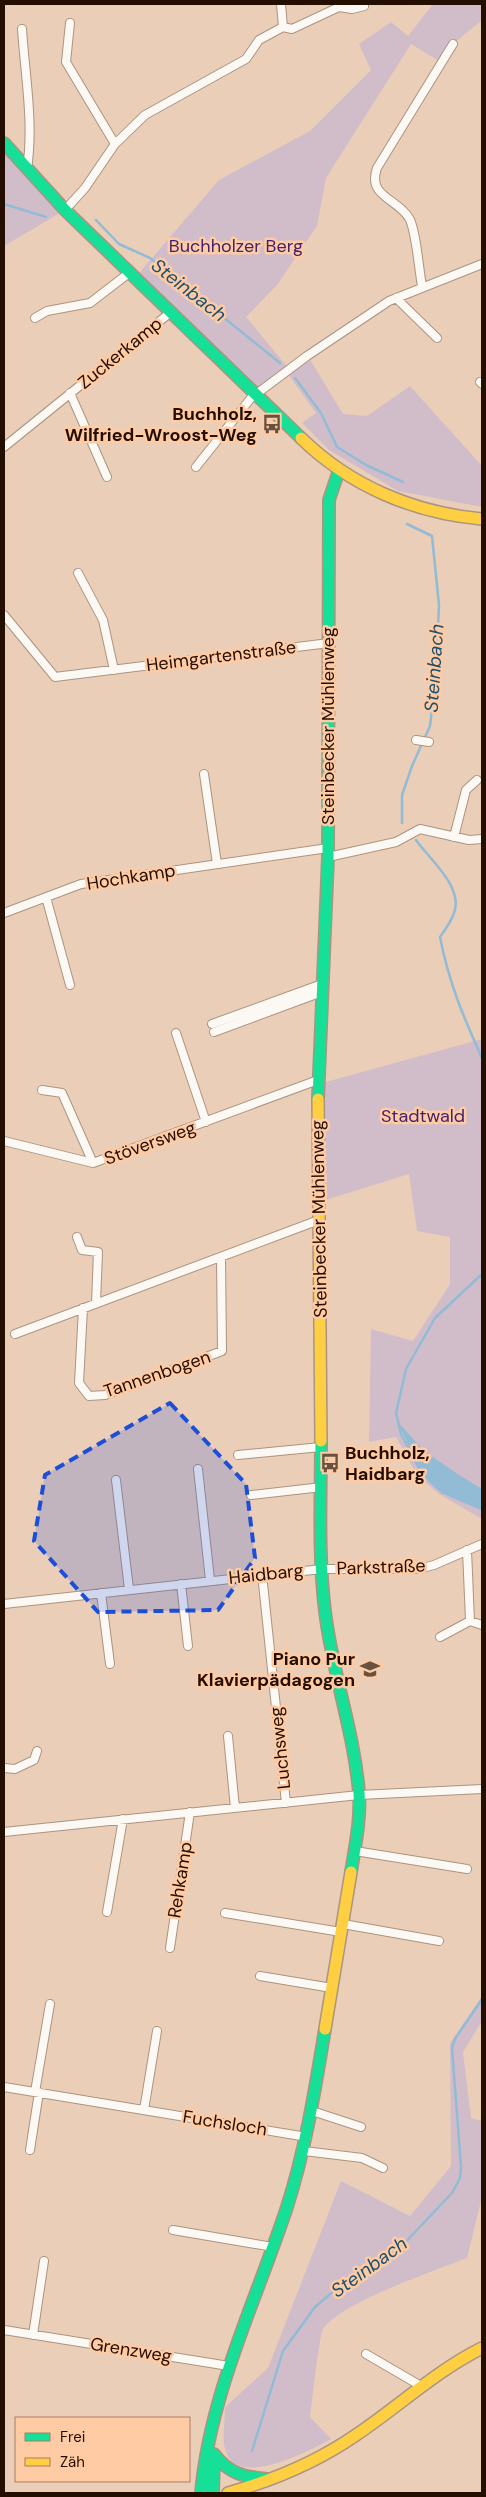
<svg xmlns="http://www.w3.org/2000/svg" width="486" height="2497" font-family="'DM Sans',sans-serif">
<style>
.green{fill:#d1bdca}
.water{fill:#92bbd5}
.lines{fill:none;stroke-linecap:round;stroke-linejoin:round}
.stream{stroke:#92bbd5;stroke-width:2.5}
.street-casing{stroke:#ab9480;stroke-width:10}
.fast-casing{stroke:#ab9480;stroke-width:14}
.slow-casing{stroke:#ab9480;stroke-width:14}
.street{stroke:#fcf8f4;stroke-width:8}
.fast{stroke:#16e098;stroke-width:11}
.slow{stroke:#ffcf43;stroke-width:11}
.marked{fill:#1d4ed8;fill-opacity:0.2;stroke:#1d4ed8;stroke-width:4;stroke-dasharray:10 6;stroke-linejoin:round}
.labels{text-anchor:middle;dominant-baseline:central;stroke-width:5;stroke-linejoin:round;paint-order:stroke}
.park-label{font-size:18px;fill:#42216f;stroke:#fecba4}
.street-label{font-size:18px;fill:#240e00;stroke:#fecba4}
.poi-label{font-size:18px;font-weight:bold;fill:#240e00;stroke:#fecba4;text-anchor:end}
.water-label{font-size:19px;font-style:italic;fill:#1b5170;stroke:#fecba4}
</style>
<rect width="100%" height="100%" fill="#eaceb8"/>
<!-- green -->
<path class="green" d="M433,4h49v16l-29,24 -11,19 -31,-19 -85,134 -9,48 -40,59 -31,32 43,52 -34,25 -120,-116 84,-98 91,-49 61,-61 -12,-26 32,-22 17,14z
M4,151l61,59 -61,36z
M309,358l34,56 24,2 43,-30 72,80v41l-84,-16 -69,-41 -27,-27 14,-10 -28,-39z
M482,1039v480l-43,-25 -22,-19 -21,-38 -27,5 2,-113 42,12 37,-57v-47l-33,-6 -8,-57 -90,28 3,-119z
M482,1996v25l-19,31 8,66 11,3v76l-15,61c-33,13 -125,44 -144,71 -4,7 -11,75 -13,88l21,22c-20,11 -96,52 -106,10 -3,-12 0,-29 0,-42l43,-39 73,-187 69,35 41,-50 -1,-123z"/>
<!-- water -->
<path class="water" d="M397,1421l26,29 33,23 26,16v20l-40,-17 -20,-18z"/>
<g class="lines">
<!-- stream -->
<path class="stream" d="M4,204l42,13
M96,220l23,24 31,14 130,105
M295,378l26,35 16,34 29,18 37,17
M402,823v-28l10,-29 18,-40 6,-53 3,-68 -7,-69 -25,-12
M416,840c13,19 48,47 38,73 -3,9 -9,17 -14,24 9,46 23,79 42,121
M482,1274l-47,44 -29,51 -10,44 5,21 21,40 20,18 40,17
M252,2451l31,-100 32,-44 34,-29 50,-29 53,-56 8,-15 1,-11 -9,-119 3,-9 27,-40"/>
<defs>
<path id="street" d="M281,4l2,23
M70,23l-4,39 49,82
M22,29c3,46 12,94 5,140
M65,210l20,-22 30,-44 30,-29 101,-56 13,-19 24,-13 9,2 47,-22 13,2 12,-3
M422,286c-3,-15 -6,-57 -13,-68 -12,-20 -42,-21 -32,-50l76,-124
M396,298l41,40
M35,318l12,-7 43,-8 39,-30
M480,382l2,2
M70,393l37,84
M4,447l167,-135
M196,467l55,-69 56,-42 82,-55 93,-37
M78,573l25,47 11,50
M4,615l51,62 274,-34
M416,740l13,2
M204,774l13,90
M454,837l12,-47 11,-10
M328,857l68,-15 24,-13 49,11 13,-1
M46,897l24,88
M4,913l77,-29 247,-36
M212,1024l110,-40
M214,1032l108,-40
M176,1033l30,89
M42,1090l20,3 31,70
M4,1141l89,22 225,-83
M77,1237l5,13 16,2 -2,51
M83,1308l-4,75 10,13 16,-1 117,-44 -1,-94
M15,1334l304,-114
M238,1455l83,-8
M198,1469l12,111
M116,1480l13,109
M251,1495l71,-8
M467,1550l3,71
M262,1574l24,229
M181,1584l7,62
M101,1593l9,71
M4,1604l318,-35h96l16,-4 48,-21
M440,1637l30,-16 12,4
M228,1736l7,72
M4,1768l11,1 19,-9 3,-9
M4,1832l355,-37 123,-6
M355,1851l112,18
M107,1912l16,-93
M225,1913l116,19
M343,1924l96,17
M170,1948l20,-136
M260,1976l72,12
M4,2087l303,50
M35,2092l15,-88
M144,2110l13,-79
M312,2111l49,16
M30,2150l9,-58
M304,2151l58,7 21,10
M173,2230l100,17
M4,2330l225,36
M33,2335l11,-74
M366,2354l55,32"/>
<path id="fast" d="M4,143l61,67 236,228
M318,1099l10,-242 1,-357 10,-30
M321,1441c0,56 -3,114 4,170 7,61 29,120 34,182 2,26 -4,54 -8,79
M214,2454c15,20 30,23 54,25
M201,2493c9,-100 55,-192 86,-286 19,-59 28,-118 38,-178
M213,2493l1,-38"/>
<path id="slow" d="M301,438c49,48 113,75 181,81
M318,1099l3,342
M325,2029l26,-157
M228,2493c46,-13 89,-31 128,-58 43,-29 80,-64 126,-87"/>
</defs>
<!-- street casing -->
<use href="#street" class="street-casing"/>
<!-- fast casing -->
<use href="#fast" class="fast-casing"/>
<!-- slow casing -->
<use href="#slow" class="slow-casing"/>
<!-- street -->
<use href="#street" class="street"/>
<!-- fast -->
<use href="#fast" class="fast"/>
<!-- slow -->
<use href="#slow" class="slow"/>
</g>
<!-- marked area -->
<path class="marked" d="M170,1403l76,81 9,74 -37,52 -120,2 -64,-71 11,-66z"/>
<!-- icons -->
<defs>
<symbol id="bus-bare" viewBox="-9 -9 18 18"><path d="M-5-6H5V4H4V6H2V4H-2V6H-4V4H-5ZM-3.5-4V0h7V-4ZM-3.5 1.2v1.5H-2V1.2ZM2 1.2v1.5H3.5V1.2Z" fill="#695140" stroke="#fecba4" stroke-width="2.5" paint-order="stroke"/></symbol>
<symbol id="school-bare" viewBox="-9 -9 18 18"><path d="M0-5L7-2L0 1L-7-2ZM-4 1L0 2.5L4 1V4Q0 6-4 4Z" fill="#695140" stroke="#fecba4" stroke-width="2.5" paint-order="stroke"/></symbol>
</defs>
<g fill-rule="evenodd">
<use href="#bus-bare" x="258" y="410" width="28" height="28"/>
<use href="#bus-bare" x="316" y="1449" width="28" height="28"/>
<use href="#school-bare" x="356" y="1655" width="28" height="28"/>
</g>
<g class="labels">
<!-- park labels -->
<g class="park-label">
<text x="236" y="246">Buchholzer Berg</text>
<text x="423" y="1116">Stadtwald</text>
</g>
<!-- street labels -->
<g class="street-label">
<text transform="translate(120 353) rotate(-39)">Zuckerkamp</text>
<text transform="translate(221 656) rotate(-7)">Heimgartenstraße</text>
<text transform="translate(328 726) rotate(-90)">Steinbecker Mühlenweg</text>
<text transform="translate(131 877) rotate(-9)">Hochkamp</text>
<text transform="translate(150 1143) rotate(-20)">Stöversweg</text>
<text transform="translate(319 1219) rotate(-91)">Steinbecker Mühlenweg</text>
<text transform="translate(157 1374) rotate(-19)">Tannenbogen</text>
<text transform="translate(381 1567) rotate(-2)">Parkstraße</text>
<text transform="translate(266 1574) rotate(-6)">Haidbarg</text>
<text transform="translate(280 1748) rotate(-96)">Luchsweg</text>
<text transform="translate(180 1880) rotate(-81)">Rehkamp</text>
<text transform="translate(225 2123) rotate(9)">Fuchsloch</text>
<text transform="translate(131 2350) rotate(9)">Grenzweg</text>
</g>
<!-- poi labels -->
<g class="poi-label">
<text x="257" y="414">Buchholz,<tspan x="257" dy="21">Wilfried-Wroost-Weg</tspan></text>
<text x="345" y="1453" text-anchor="start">Buchholz,<tspan x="345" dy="21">Haidbarg</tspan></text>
<text x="355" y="1659">Piano Pur<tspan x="355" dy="21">Klavierpädagogen</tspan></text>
</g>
<!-- water labels -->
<g class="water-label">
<text transform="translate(189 290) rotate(38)">Steinbach</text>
<text transform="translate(434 668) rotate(-86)">Steinbach</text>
<text transform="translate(369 2267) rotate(-36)">Steinbach</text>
</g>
</g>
<!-- border -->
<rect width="486" height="2497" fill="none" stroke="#240e00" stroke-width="10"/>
<!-- legend -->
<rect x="15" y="2417" width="175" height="65" fill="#fecba4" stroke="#a77f62"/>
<rect x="25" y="2433" width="25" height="8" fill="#16e098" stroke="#a77f62"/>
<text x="60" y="2442" font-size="15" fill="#240e00">Frei</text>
<rect x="25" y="2458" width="25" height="8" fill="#ffcf43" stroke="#a77f62"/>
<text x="60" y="2467" font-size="15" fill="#240e00">Zäh</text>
</svg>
